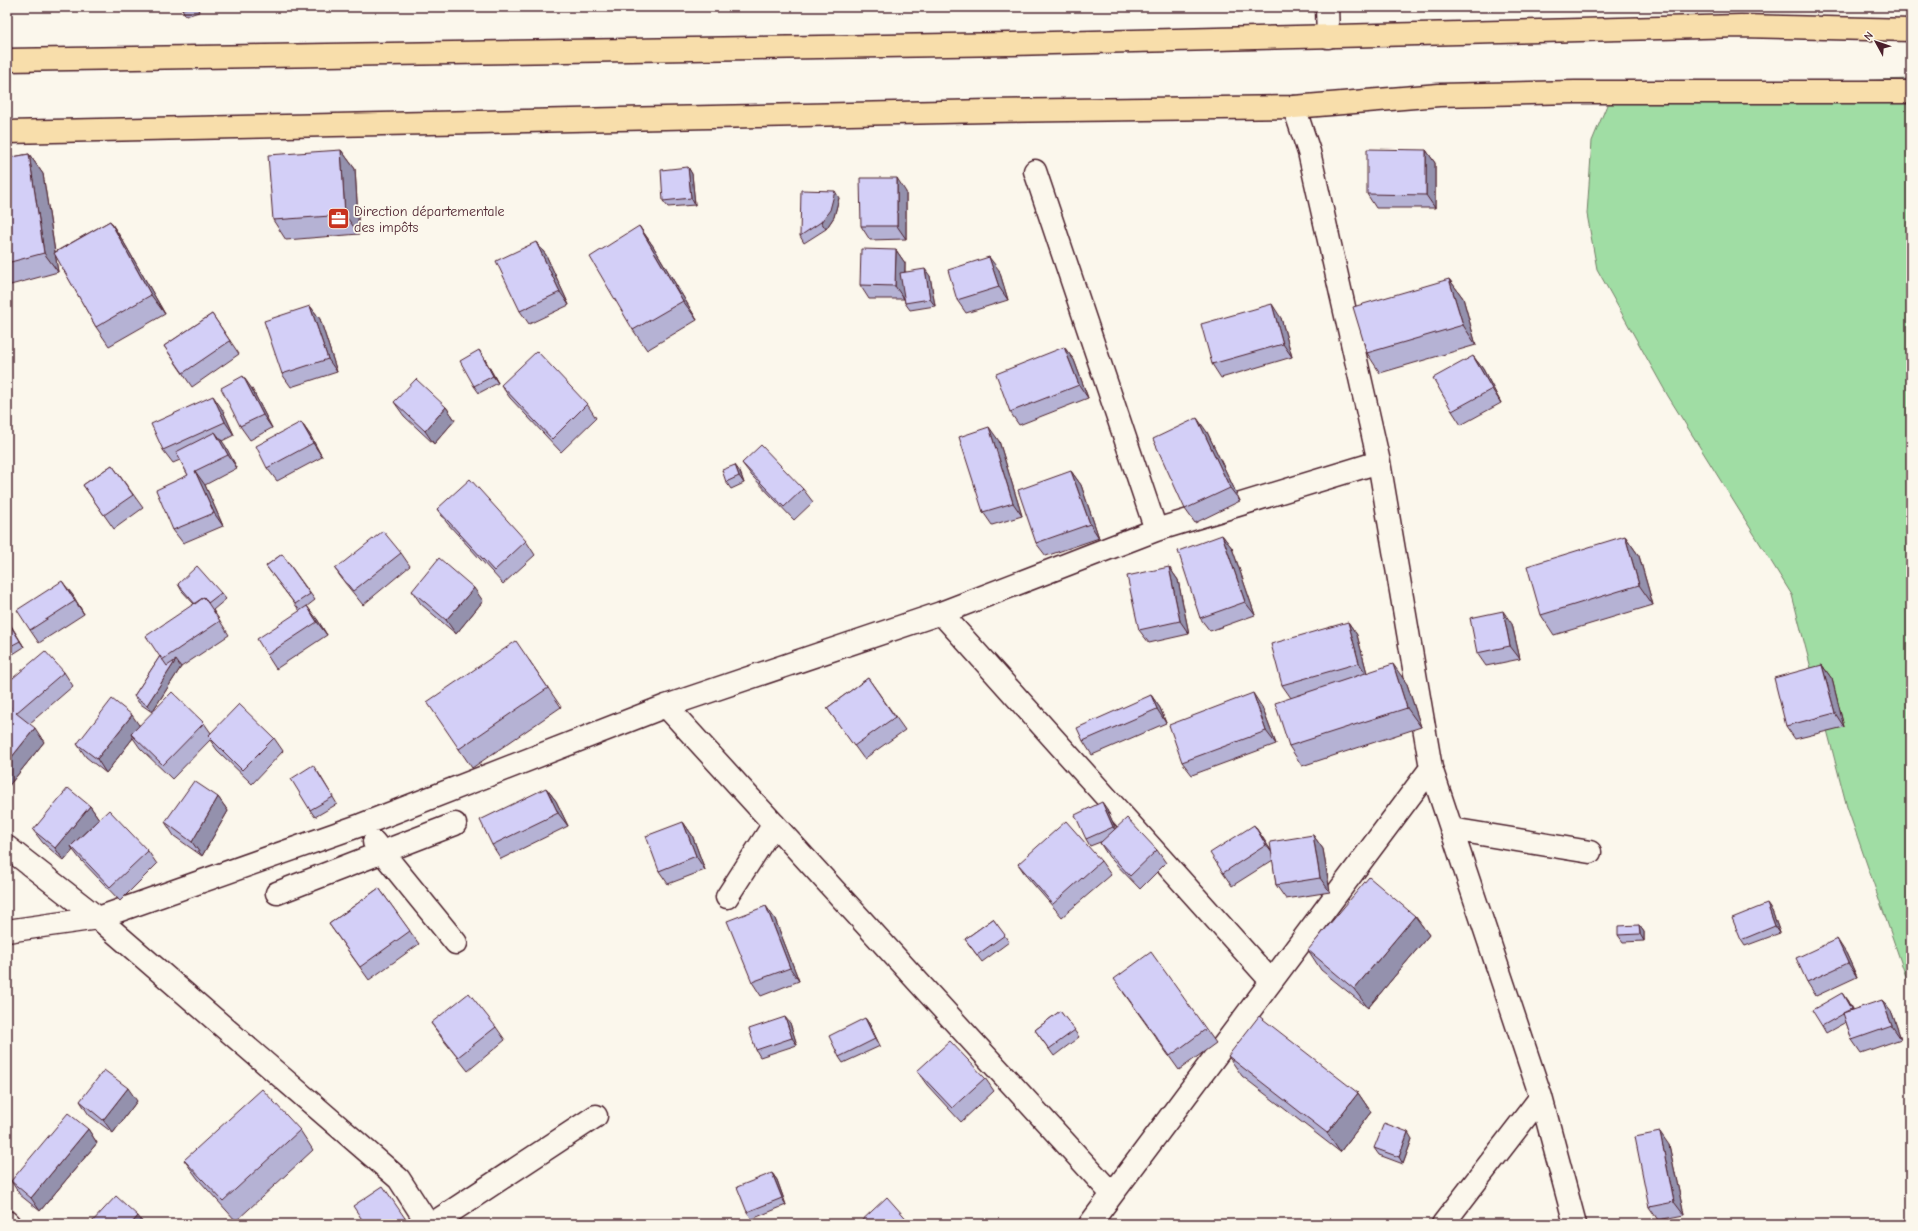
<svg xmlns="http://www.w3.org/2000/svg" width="1918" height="1231" font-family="'Comic Neue',sans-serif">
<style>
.green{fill:#a0dda4;stroke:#757e68}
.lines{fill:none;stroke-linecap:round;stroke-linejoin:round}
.minor-casing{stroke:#4a1f2b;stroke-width:25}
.trunk-casing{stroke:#4a1f2b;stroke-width:25}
.minor{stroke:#fbf7ec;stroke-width:22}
.trunk{stroke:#f8deab;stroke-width:22}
.wall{fill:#b5b2d4;stroke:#4a1f2b}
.shaded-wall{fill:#9491ad;stroke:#4a1f2b}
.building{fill:#d3cff7;stroke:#4a1f2b}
.labels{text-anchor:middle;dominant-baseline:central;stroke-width:3.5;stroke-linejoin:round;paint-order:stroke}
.poi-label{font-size:14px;fill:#4a1f2b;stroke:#fbf7ec;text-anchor:start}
</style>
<rect width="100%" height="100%" fill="#fbf7ec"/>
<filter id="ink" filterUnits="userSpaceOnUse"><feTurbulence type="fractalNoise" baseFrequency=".025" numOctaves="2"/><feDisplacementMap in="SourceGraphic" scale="8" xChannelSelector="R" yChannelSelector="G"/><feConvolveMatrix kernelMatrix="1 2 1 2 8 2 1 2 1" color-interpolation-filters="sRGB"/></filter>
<g filter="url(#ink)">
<!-- green -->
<path class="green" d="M1461,7h152l-149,3z
M1911,79v912l-64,-184 -55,-212 -124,-199 -71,-127 -10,-55 5,-73 22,-53z"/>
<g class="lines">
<defs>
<path id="minor" d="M1327,7l1,30
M1294,107l15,45 70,310 52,306 110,329 34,127
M1035,171l121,359
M941,613l330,368
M666,706l446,488
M1451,829l139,23
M374,842l82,101
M7,847l91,71 301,261 29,45
M277,893l178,-69
M727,897l47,-73
M7,931l91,-13 263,-93 305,-119 275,-93 215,-83 223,-68
M7,1222l2,2
M432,1224l164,-108
M1090,1224l341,-456
M1443,1224l98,-127"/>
<path id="trunk" d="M7,60l1004,-16 730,-18 170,4
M7,132l982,-21 305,-4 145,-12 136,-3h336"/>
</defs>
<!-- minor casing -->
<use href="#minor" class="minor-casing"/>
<!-- trunk casing -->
<use href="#trunk" class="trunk-casing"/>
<!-- minor -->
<use href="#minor" class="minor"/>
<!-- trunk -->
<use href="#trunk" class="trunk"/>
</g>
<!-- wall -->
<path class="wall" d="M181,7h17l1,5 -13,4 -4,-7z
M294,7h10l-8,3z
M341,150l14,19 4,65 -73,6 -13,-20z
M1426,150l9,13v45h-59l-9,-14z
M29,154l14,20 12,78 55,-31 13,20 42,73 -56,32 -13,-19 -41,-73 3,18 -51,14v-128z
M688,167l4,7 3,31 -27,2 -5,-6z
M906,192v47l-36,1 -9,-14z
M839,198l-5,19 -8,12 -22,14 -4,-7z
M639,226l14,20 44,74 -50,30 -14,-20z
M536,242l10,13 23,50 -40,19 -9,-13z
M896,250l9,13v9l25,4 5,30 -25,4 -5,-7 -1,-5v1h-35l-9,-14z
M999,270l9,30 -42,13 -9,-13z
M1449,279l14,19 13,47 -96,28 -13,-20z
M310,306l10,13 17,53 -46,15 -9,-13z
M212,314l27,40 -47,33 -28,-41z
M1281,318l11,39 -71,21 -9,-14z
M1064,347l10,13 14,38 -69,27 -9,-13z
M483,356l15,27 -19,10 -5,-7z
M1473,356l10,13 18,34 -40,22 -9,-14z
M501,385l86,19 9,14 -35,34 -51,-54z
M252,389l20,39 -22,12 -10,-14z
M394,402l52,5 9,13 -21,24 -30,-28z
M222,409l12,26 -12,6 15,27 -32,17 18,41 -40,17 -10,-13 15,-55 -8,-15 -7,3 -10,-13z
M301,422l9,13 12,22 -45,24 -10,-13z
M1207,432l33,69 -45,22 -10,-14z
M999,441l23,75 -30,9 -9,-13z
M742,463l61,26 10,13 -19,18 -42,-44z
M112,465l31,43 -29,21 -31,-44z
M1071,471l10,14 18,53 -53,18 -10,-13z
M740,472l4,11 -13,6 -5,-7z
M437,509l89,32 9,14 -32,29 -56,-61z
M1222,535l10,13 23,67 -45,16 -10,-13z
M1625,536l14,20 14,49 -99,30 -13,-20z
M401,553l9,13 -47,39 -18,-22 -10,-14z
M282,554l33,46 -9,7 11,12 10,16 -51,34 -9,-14 33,-44 -34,-45z
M1169,567l9,13 11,54 -40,9 -10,-13z
M178,584l43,9 5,6 -13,11 16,25 -48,32 -29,45 -13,-9 -5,-7 60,-92 -12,-13z
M412,591l71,10 -27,33 -35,-30z
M72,594l12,20 -45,29 -9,-13z
M7,620l17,27 -17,11z
M1348,622l9,13 10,38 40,11 14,43 -119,39 -13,-20 2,-48 -9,-13z
M1512,624l8,35 -34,7 -9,-13z
M529,660l32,47 -89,61 -13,-19z
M1822,665l10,14 12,48 -49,12 -9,-13z
M64,672l9,14 -44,38 15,18 -37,46v-105z
M868,678l37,52 -41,29 -37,-51z
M1151,695l9,13 6,15 -74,32 -9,-14z
M1262,707l14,37 -84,31 -10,-13z
M204,723l7,10 63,5 9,13 -31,33 -35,-34 -7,-10 -38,39 -32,-31 -7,-10 -27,35 -20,-16 -9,-13 62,-19z
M318,772l19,32 -22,13 -5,-7z
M546,788l10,13 12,25 -67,33 -9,-14z
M218,797l10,14 -26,45 -28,-20 -9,-14z
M90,806l9,13 49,32 9,13 -37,37 -40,-42 -7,-9 -9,11 -21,-18 -10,-13z
M1107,809l8,20 42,21 9,13 -26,26 -31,-32 -9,-14 3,-2 -13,5 -4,-7z
M683,822l9,13 13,35 -37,14 -9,-13z
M1254,825l17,26 42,-16 10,14 7,43 -44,7 -10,-14 -3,-25 -41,26 -9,-13z
M1101,861l10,14 -49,42 -35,-40 -9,-13z
M379,888l40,56 -50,36 -40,-56z
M1772,911l8,22 -35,13 -4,-6z
M1415,916l14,19 -61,73 -47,-38 -13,-20z
M775,919l24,62 -38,15 -9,-14z
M993,919l16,23 -27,20 -17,-23z
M1639,925l5,7v9l-21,1 -5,-7z
M1846,953l11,24 -41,19 -9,-14z
M1123,992l83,37 10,14 -37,27z
M1847,1000l5,10 40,3 9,26 -40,14 -9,-13 -6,-18 -20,11 -4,-7z
M1060,1011l19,26 -25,19 -19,-26z
M865,1018l5,7 10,21 -37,17 -4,-6z
M431,1023l65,4 9,13 -37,31 -27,-34z
M790,1023l7,22 -37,12 -4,-7z
M1228,1056l130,37 13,19 -31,40 -98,-76z
M917,1071l68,7 9,13 -33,31 -34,-37z
M80,1101h57l-24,32 -24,-18z
M88,1129l9,14 -57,68 -20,-16 -9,-14z
M300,1130l13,20 -77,71 -38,-42 -14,-19z
M1412,1139l-9,25 -24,-9 -5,-7z
M1669,1145l15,70 -26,5 -9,-13z
M772,1173l5,7 9,25 -34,14 -5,-7z"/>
<!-- shaded-wall -->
<path class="shaded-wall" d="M341,150l14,19 4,65 -14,-19z
M1426,150l9,13v45l-9,-13z
M29,154l14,20 15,98 -14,-19z
M688,167l4,7 3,31 -4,-7z
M897,178l9,14v47l-9,-13z
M835,191l4,7 -5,19 -8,12 -5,-7z
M110,221l13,20 42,73 -14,-19z
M639,226l14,20 44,74 -14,-19z
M536,242l10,13 23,50 -9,-13z
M896,250l9,13 -1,36 -9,-13z
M989,257l10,13 9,30 -9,-13z
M925,269l5,7 5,30 -5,-7z
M1449,279l14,19 13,47 -13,-20z
M1272,304l9,14 11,39 -9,-13z
M310,306l10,13 17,53 -9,-13z
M1064,347l10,13 14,38 -9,-13z
M479,350l4,6 15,27 -5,-7z
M1473,356l10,13 18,34 -9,-14z
M243,376l9,13 20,39 -9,-13z
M213,396l9,13 12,26 -9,-13z
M446,407l9,13 -21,24 -9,-13z
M1197,418l10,14 33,69 -10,-13z
M301,422l9,13 12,22 -9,-14z
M989,427l10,14 23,75 -9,-13z
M215,432l10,13 12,23 -9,-13z
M735,465l5,7 4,11 -5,-7z
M195,471l10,14 18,41 -9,-13z
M1071,471l10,14 18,53 -9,-14z
M1222,535l10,13 23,67 -10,-13z
M1625,536l14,20 14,49 -14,-20z
M1169,567l9,13 11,54 -9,-13z
M62,581l10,13 12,20 -9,-13z
M474,588l9,13 -27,33 -10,-14z
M307,606l10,13 10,16 -10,-13z
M1503,611l9,13 8,35 -10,-13z
M7,620l5,7 12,20 -4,-6z
M1348,622l9,13 11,42 -9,-14z
M176,660l5,7 -29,45 -5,-7z
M1393,664l14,20 14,43 -14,-19z
M1822,665l10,14 12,48 -9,-14z
M1253,693l9,14 14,37 -10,-13z
M1151,695l9,13 6,15 -9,-14z
M132,715l9,13 -10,6 2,4 -27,35 -9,-14z
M35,728l9,14 -37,46v-25z
M546,788l10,13 12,25 -10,-13z
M218,797l10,14 -26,45 -10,-14z
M1102,802l5,7 11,25 -5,-7z
M90,806l9,13 -28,27 2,4 -9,11 -9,-13z
M683,822l9,13 13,35 -9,-14z
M1254,825l9,13 13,20 -10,-13z
M1313,835l10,14 7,43 -10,-14z
M1767,904l5,7 8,22 -5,-7z
M766,906l9,13 24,62 -9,-13z
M1415,916l14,19 -61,73 -14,-19z
M1639,925l5,7v9l-4,-7z
M1837,939l9,14 11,24 -9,-14z
M1842,993l5,7 9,16 -5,-7z
M1882,1000l10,13 9,26 -9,-13z
M785,1017l5,6 7,22 -5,-7z
M865,1018l5,7 10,21 -5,-7z
M128,1088l9,13 -24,32 -10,-13z
M1358,1093l13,19 -31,40 -13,-19z
M88,1129l9,14 -57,68 -9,-13z
M1408,1132l4,7 -9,25 -4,-7z
M1660,1132l9,13 15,70 -10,-13z
M772,1173l5,7 9,25 -4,-7z
M138,1216l5,7 -1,1h-11z"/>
<!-- building -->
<path class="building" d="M181,7h8l-7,2z
M1367,149l59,1v45l-59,-1z
M341,150l4,65 -72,5 -5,-65z
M29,154l15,99 -37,10v-105z
M688,167l3,31 -28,3 -2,-31z
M860,178h37v48h-36z
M801,190l34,1 -5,19 -9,12 -21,14z
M110,221l41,74 -55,32 -42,-74z
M639,226l44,75 -50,29 -43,-73z
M536,242l24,50 -40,19 -24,-50z
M861,249l35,1 -1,36 -35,-1z
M989,257l10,30 -42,13 -9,-30z
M925,269l5,30 -25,4 -5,-30z
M1449,279l14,46 -96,28 -14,-46z
M1272,304l11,40 -71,20 -11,-40z
M310,306l18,53 -46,15 -18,-53z
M212,314l18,27 -47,32 -19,-27z
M1064,347l15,38 -69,27 -14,-38z
M479,350l14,26 -19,10 -14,-25z
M537,351l50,53 -35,35 -51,-54z
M1473,356l19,33 -40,22 -19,-33z
M243,376l20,39 -23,11 -19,-38z
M416,379l30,28 -21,24 -31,-29z
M213,396l12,26 -62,28 -12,-26z
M1197,418l33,70 -45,21 -32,-70z
M301,422l12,21 -46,25 -11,-22z
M989,427l24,76 -30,9 -24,-75z
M215,432l13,23 -33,16 19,42 -41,17 -17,-40 32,-15 -12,-23z
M761,445l42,44 -19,18 -42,-44z
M112,465l21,30 -29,20 -21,-30z
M735,465l4,11 -13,6 -4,-12z
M1071,471l19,53 -54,19 -18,-53z
M470,479l56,62 -32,30 -57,-62z
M383,531l18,22 -48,38 -18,-22z
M1222,535l23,67 -45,16 -22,-67z
M1625,536l14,49 -98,30 -14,-49z
M282,554l28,40 -15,10 -29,-38z
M439,558l35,30 -28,32 -34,-29z
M197,566l24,27 -13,10 -4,-6 -9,7 -17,-20z
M1169,567l11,54 -41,9 -12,-54z
M62,581l13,20 -45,29 -13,-20z
M204,597l16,24 -58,39 -16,-24z
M307,606l10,16 -50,33 -10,-16z
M1503,611l7,35 -33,7 -7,-35z
M7,620l13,21 -13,7z
M1348,622l11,41 -77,22 -11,-41z
M516,641l32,47 -89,61 -32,-47z
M45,651l19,21 -48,41 19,15 -28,35v-57l4,2 -4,-4v-21z
M160,656l7,10 9,-6 -29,45 -13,-9z
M1393,664l14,44 -118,38 -14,-43z
M1822,665l13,48 -49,13 -12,-48z
M868,678l27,39 -41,29 -27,-38z
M172,692l32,31 -41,42 -32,-31z
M1253,693l13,38 -84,31 -13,-37z
M1151,695l6,14 -74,32 -6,-13z
M112,699l20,16 -35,44 -20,-15z
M239,704l35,34 -32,32 -34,-34z
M313,765l20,32 -23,13 -19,-31z
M194,781l24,16 -26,45 -27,-20z
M68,788l22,18 -35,42 -22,-18z
M546,788l12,25 -66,32 -12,-25z
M1102,802l11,25 -27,12 -11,-24z
M109,810l39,41 -38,36 -39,-41z
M1127,818l30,32 -27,26 -30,-33z
M1066,821l35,40 -48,43 -35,-40z
M683,822l13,34 -37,15 -13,-35z
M1254,825l12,20 -43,28 -13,-20z
M1313,835l7,43 -44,7 -6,-43z
M1369,877l46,39 -61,73 -46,-39z
M379,888l31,43 -50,36 -31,-43z
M1767,904l8,22 -34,14 -9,-22z
M766,906l24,62 -38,14 -25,-61z
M993,919l12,16 -28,20 -12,-16z
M1639,925l1,9 -22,1v-9z
M1837,939l11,24 -41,19 -11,-24z
M1151,952l55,77 -36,27 -56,-77z
M469,993l27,34 -38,30 -27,-34z
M1842,993l9,16 -8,4v1l-21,12 -10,-16z
M1882,1000l10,26 -40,14 -9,-27z
M1060,1011l15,19 -26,19 -14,-19z
M1259,1016l99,77 -31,40 -99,-77z
M785,1017l7,21 -36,12 -7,-21z
M865,1018l10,21 -36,18 -10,-21z
M950,1041l35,37 -33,30 -35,-37z
M104,1070l24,18 -25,32 -23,-19z
M262,1089l38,41 -77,71 -39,-41z
M68,1113l20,16 -57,69 -20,-17z
M1384,1123l24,9 -9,25 -25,-9z
M1660,1132l14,70 -25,5 -14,-70z
M772,1173l10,25 -35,14 -10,-25z
M383,1186l26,38h-44l-12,-18z
M116,1196l22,20 -7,8h-38l-2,-1z
M887,1197l24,27h-53z"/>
</g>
<!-- icons -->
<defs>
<symbol id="office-square" viewBox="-11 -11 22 22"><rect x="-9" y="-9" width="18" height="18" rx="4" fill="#c8321e" stroke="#fbf7ec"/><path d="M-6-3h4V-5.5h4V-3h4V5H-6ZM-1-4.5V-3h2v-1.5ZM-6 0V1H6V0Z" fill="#fff"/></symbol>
</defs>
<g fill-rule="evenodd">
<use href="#office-square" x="326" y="206" width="25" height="25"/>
</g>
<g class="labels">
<!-- poi labels -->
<g class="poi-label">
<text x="354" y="211">Direction départementale<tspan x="354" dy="16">des impôts</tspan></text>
</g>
</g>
<!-- margin -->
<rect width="1918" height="1231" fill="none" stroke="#fbf7ec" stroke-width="24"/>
<rect x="12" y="12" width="1894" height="1207" fill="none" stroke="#4a1f2b" stroke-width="1.5" filter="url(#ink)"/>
<!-- north arrow -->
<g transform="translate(1876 42) rotate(310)" stroke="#fbf7ec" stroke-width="3" paint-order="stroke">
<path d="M0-3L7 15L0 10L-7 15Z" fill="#4a1f2b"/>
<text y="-6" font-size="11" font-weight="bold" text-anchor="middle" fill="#4a1f2b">N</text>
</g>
</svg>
